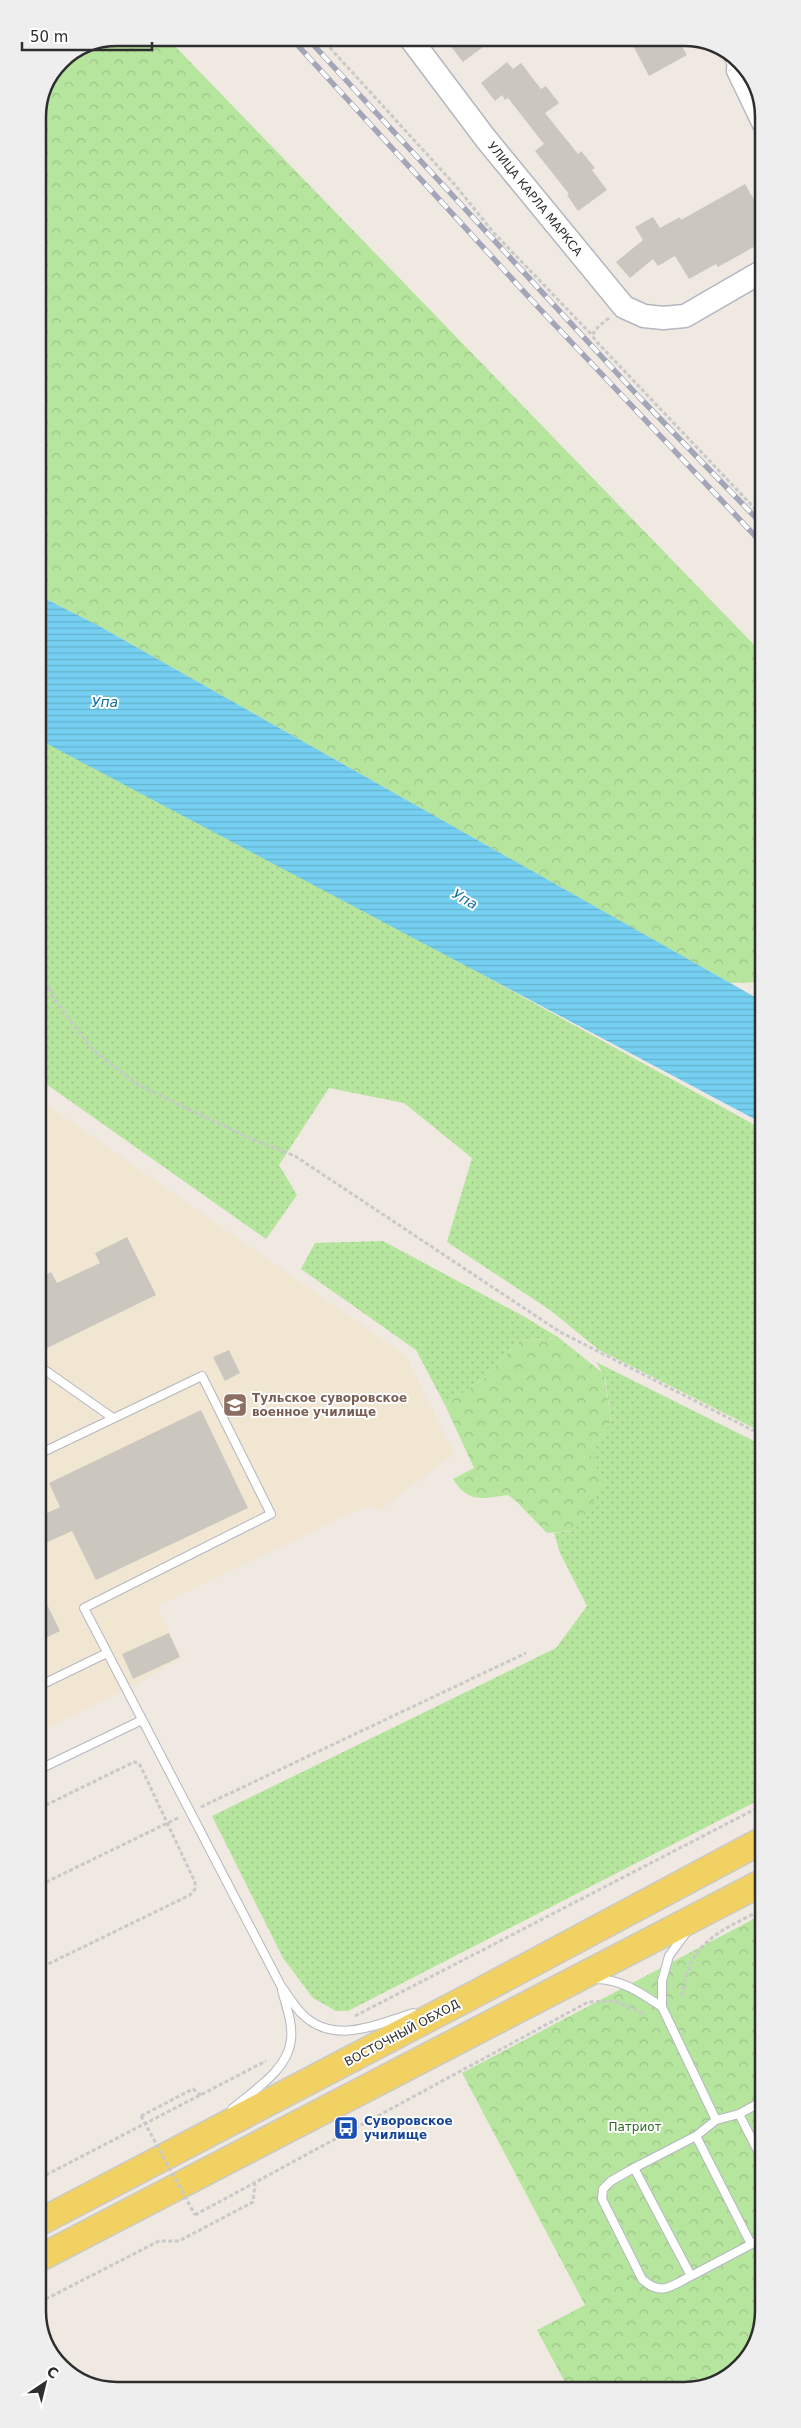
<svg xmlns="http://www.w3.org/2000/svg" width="801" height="2428" font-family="'DejaVu Sans',sans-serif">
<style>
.education{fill:#f0e6d1}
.grass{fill:url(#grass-dots)}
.forest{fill:url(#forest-crowns)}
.water{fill:url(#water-rules)}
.building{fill:#cbc7bf}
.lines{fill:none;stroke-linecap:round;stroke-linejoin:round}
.lane-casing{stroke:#b4b7c1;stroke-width:10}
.street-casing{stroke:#b4b7c1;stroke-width:19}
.secondary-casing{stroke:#b4b7c1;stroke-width:25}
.primary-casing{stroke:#c9c9c9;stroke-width:29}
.path{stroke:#c9c9c9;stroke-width:3;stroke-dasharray:4 2.5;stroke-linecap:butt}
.lane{stroke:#fff;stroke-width:8}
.street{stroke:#fff;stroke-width:16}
.secondary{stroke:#fff;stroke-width:22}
.primary{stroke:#f2d163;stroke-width:26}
.rail-casing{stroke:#a3a6b8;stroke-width:5.5}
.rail{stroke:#fff;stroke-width:4;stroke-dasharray:11;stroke-linecap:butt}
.path-bridge{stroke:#c9c9c9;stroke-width:3;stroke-dasharray:4 2.5;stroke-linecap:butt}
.labels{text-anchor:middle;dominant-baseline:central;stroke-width:4;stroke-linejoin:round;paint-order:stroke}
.street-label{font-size:12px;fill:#2e2e2e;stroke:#fff}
.education-label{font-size:12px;font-weight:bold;fill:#785e54;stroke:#fff;text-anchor:start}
.transit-label{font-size:12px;font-weight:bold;fill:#164399;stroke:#fff;text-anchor:start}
.park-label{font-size:12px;fill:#2c6e1b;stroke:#fff}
.water-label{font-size:14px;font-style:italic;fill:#0d6fa3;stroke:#fff}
.rim{fill:none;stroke:#2e2e2e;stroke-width:2.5}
</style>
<defs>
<pattern id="grass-dots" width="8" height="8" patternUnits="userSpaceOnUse" patternTransform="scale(1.25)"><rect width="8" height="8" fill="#b6e59e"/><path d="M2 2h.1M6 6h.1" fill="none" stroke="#9dc588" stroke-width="1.8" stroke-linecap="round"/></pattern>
<pattern id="forest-crowns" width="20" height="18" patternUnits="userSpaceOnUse" patternTransform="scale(1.25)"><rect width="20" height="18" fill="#b6e59e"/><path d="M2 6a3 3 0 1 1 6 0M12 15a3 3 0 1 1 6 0" fill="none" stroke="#9dc588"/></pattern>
<pattern id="water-rules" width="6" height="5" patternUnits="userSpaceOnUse" patternTransform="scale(1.25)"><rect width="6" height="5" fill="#75cff0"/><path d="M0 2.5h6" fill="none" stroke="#66b2ce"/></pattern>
</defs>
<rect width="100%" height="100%" fill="#efe9e1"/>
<!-- education -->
<path class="education" d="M39,1099l367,257 48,98 -75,57 -12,-5 -210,100 24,52 -55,32 -87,42z"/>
<!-- grass -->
<path class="grass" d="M38,729l724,400v303l-163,-82 -49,-40 -103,-68 25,-84 -68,-55 -75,-15 -50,77 18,30 -31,44 -227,-160z
M383,1241l142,76 34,21 -39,3 -37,38 -38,26 -29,-55 -115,-81 14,-26z
M596,1362l166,83 1,353 -415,213h-12l-23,-13 -30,-40 -71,-142 344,-168 31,-42 -27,-53 -6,-20 18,-2 18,-75 21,-35 -6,-44z"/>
<!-- forest -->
<path class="forest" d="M117,38h50l595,615v329l-32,1 -631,-357 -61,-31v-483l23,-51z
M559,1338l45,36 7,47 -20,35 13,27 -15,26 -17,22 -25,2 -30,-31 -9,-7c-26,4 -40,8 -55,-16l21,-11 -29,-63 38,-26 37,-38z
M763,1914v397l-16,49 -43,28h-136l-31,-58 48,-25 -123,-232z"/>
<!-- water -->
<path class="water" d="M38,595l61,31 663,375v122l-724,-384z"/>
<!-- building -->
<path class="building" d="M444,38h51l-32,24z
M629,38h48l10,17 -38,21z
M507,62l6,7 8,-6 20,26 5,-3 13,17 -14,10 33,41 3,-3 14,17 -3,2 15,20 -29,21 -11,-16 2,-1 -34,-43 9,-7 -36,-46 -3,2 -3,-5 -7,6 -14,-18z
M745,184l16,28v31l-43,24 -2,-3 -27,15 -14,-23 -17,10 -5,-7 -23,19 -14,-16 27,-22 -8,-13 18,-10 7,11 20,-11 1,3z
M127,1237l29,58 -109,53 -8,-15v-55l12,-6 6,11 43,-20 -5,-10z
M229,1350l11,23 -15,8 -12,-24z
M201,1410l47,98 -152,72 -24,-49 -33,15v-29l21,-10 -11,-24z
M39,1588l21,43 -21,10z
M169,1633l11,24 -47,22 -11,-25z"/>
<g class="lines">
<defs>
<path id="lane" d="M725,53l8,13
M39,1366l74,52
M39,1454l163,-78 69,138 -187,94 197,378c7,9 13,20 21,28 32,32 76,10 111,-1
M39,1686l68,-33
M40,1769l102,-49
M685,1934l-16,22 -7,25v26l54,113
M596,1979c25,0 45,14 66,28
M763,2101l-24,13 -23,6 -20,16 -62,32 57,108 72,-38
M232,2109c21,-18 56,-39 59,-69 2,-17 -5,-34 -9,-50
M739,2114l24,47
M696,2136l55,108
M634,2168l-23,13 -8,8 -1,10 40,80c19,18 29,7 49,-3"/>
<path id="street" d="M736,57l-1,14 26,54"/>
<path id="secondary" d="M410,38l76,101 138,168 20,9 19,2 22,-2 76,-44"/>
<path id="primary" d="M40,2222l437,-229 286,-153
M40,2258l723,-376"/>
</defs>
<!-- lane casing -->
<use href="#lane" class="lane-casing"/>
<!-- street casing -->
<use href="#street" class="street-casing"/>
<!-- secondary casing -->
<use href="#secondary" class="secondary-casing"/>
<!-- primary casing -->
<use href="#primary" class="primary-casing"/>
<!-- path -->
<path class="path" d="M321,38l134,147 39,48 98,102
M609,318l-11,9 -6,8 4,6 165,174
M39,867l5,19 -3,83 11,27 40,53 46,36 111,53 46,18 265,176 202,103
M201,1807l325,-154
M40,1808l94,-46 5,1 56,119v7l-5,6 -150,73
M40,1885l140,-68
M682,1996c7,-55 37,-64 81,-87
M355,2016l408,-211
M141,2116l52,-27 8,6
M40,2178l226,-117
M195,2215l393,-213 27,-1 31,14
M40,2302l119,-61h20l74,-39 2,-18"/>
<!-- lane -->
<use href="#lane" class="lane"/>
<!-- street -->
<use href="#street" class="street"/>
<!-- secondary -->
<use href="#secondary" class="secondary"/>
<!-- primary -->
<use href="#primary" class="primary"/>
<defs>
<path id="rail" d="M291,38l247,269 223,235
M307,38l332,359 122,126"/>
</defs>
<!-- rail casing -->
<use href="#rail" class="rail-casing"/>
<!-- rail -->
<use href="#rail" class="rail"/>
<!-- path-bridge -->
<path class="path-bridge" d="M141,2116l54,99"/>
</g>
<!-- icons -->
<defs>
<symbol id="university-square" viewBox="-11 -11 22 22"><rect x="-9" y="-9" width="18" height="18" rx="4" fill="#8d6e63" stroke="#fff"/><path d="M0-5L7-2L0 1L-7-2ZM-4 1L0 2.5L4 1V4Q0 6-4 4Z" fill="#fff"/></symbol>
<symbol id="bus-square" viewBox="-11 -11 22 22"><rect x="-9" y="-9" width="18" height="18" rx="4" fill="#1a4fb4" stroke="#fff"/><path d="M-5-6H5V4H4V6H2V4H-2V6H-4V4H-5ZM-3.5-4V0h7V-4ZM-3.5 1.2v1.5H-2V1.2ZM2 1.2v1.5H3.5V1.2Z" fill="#fff"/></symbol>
</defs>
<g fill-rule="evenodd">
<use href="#university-square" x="221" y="1391" width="28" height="28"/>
<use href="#bus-square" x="332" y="2114" width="28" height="28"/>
</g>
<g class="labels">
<!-- street labels -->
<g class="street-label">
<text transform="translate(535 199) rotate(51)">УЛИЦА КАРЛА МАРКСА</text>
<text transform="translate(402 2033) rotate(-28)">ВОСТОЧНЫЙ ОБХОД</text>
</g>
<!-- education labels -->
<g class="education-label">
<text x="252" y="1398">Тульское суворовское<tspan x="252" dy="14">военное училище</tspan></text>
</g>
<!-- transit labels -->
<g class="transit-label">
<text x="364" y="2121">Суворовское<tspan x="364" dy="14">училище</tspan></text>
</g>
<!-- park labels -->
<g class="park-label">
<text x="635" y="2127">Патриот</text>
</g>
<!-- water labels -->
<g class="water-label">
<text x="105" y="702">Упа</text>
<text transform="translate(465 899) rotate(30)">Упа</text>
</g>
</g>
<!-- crop -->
<path d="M0 0H801V2428H0ZM117 46H684A71 71 0 0 1 755 117V2311A71 71 0 0 1 684 2382H117A71 71 0 0 1 46 2311V117A71 71 0 0 1 117 46Z" fill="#eee" fill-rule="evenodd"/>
<path class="rim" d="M117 46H684A71 71 0 0 1 755 117V2311A71 71 0 0 1 684 2382H117A71 71 0 0 1 46 2311V117A71 71 0 0 1 117 46Z"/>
<!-- north arrow -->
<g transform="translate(45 2383) rotate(35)" stroke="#ffffff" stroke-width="4" paint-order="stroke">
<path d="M0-4L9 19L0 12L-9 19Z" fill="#2e2e2e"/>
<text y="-8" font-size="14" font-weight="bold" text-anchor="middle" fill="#2e2e2e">С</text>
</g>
<!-- scale -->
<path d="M22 42v8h130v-8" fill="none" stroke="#2e2e2e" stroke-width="2.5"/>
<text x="30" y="42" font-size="15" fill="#2e2e2e" stroke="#ffffff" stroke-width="4" paint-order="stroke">50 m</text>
</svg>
